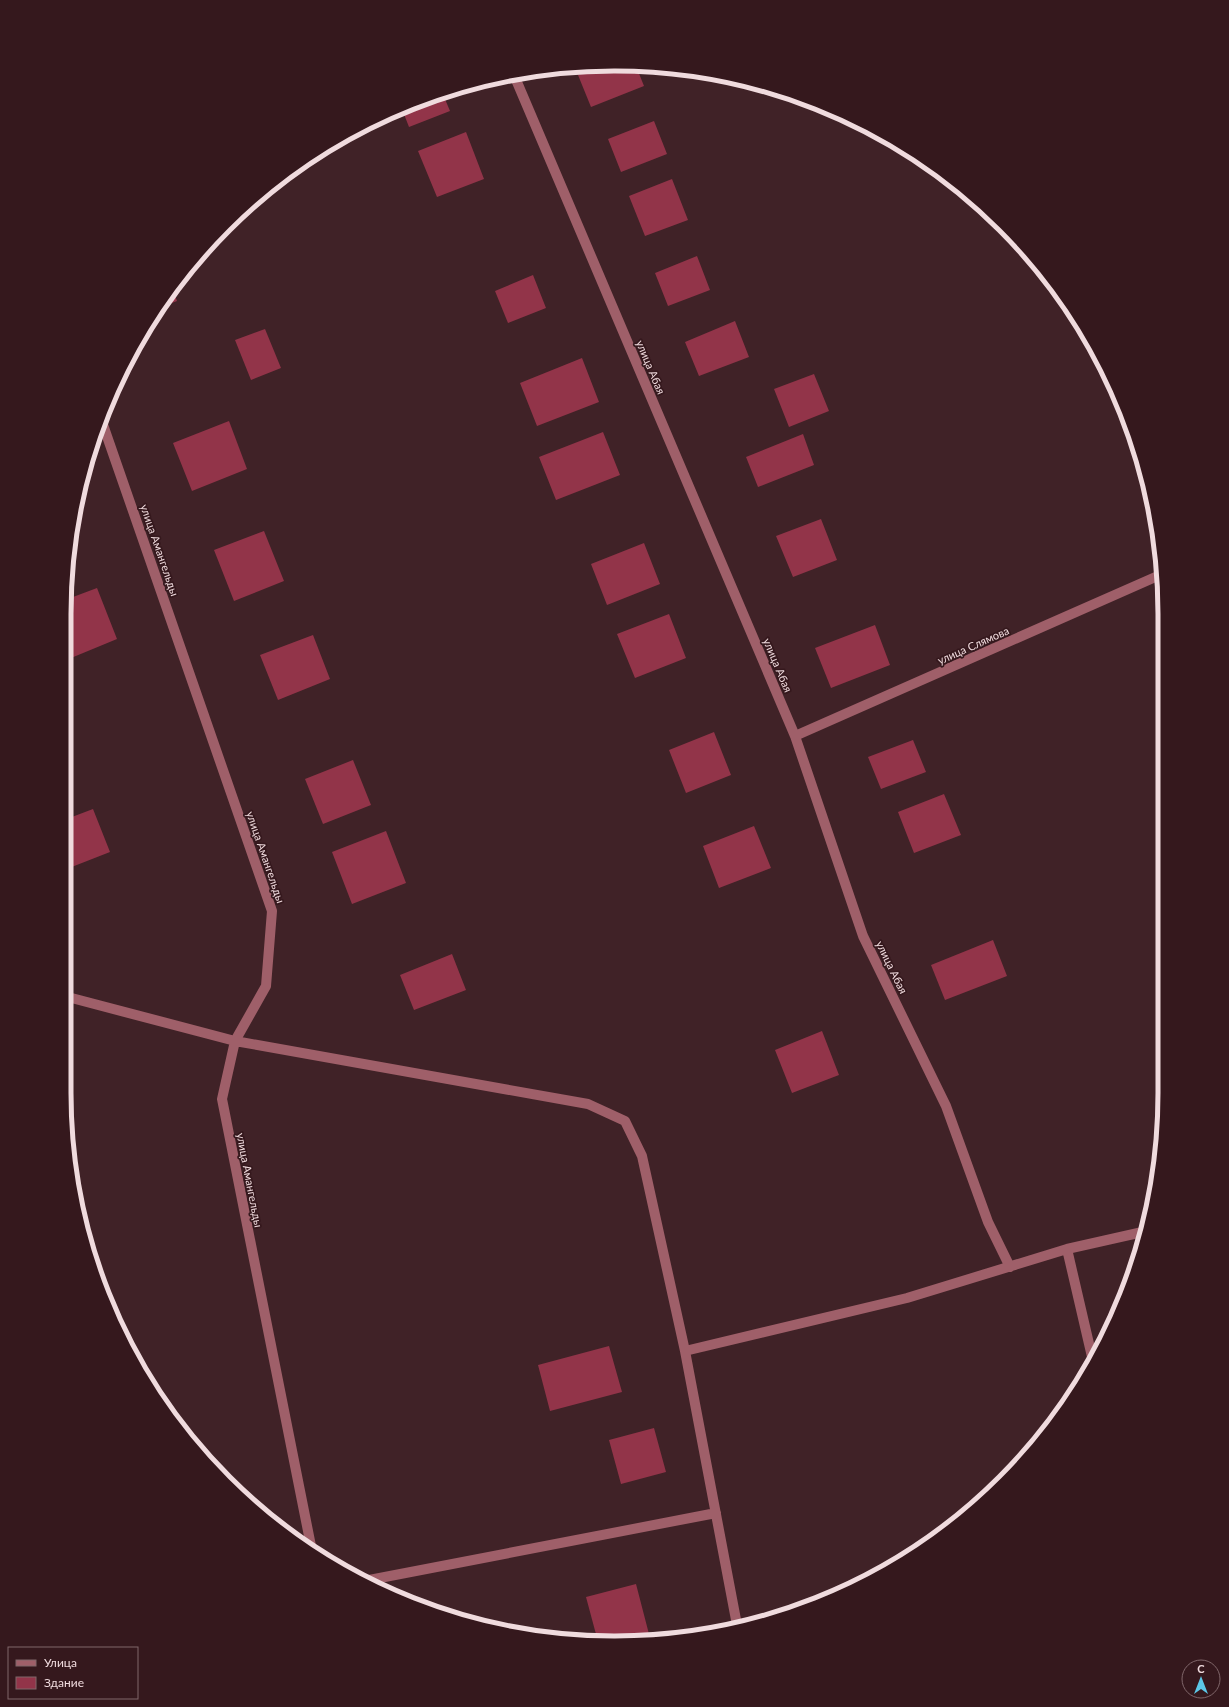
<svg xmlns="http://www.w3.org/2000/svg" width="1229" height="1707" font-family="Lato,sans-serif">
<style>
.building{fill:#923449}
.lines{fill:none;stroke-linecap:round;stroke-linejoin:round}
.minor{stroke:#9f5f69;stroke-width:10}
.labels{text-anchor:middle;dominant-baseline:central;stroke-width:3.5;stroke-linejoin:round;paint-order:stroke}
.street-label{font-size:11px;fill:#f0dbde;stroke:#35181d}
.rim{fill:none;stroke:#f0dbde;stroke-width:5}
</style>
<rect width="100%" height="100%" fill="#402227"/>
<!-- building -->
<path class="building" d="M636,66l8,20 -53,21 -13,-32 22,-8z
M442,92l8,19 -41,16 -7,-18z
M654,121l13,33 -46,18 -13,-33z
M466,132l18,47 -47,18 -19,-46z
M672,179l16,41 -43,16 -16,-40z
M697,256l13,34 -42,16 -13,-33z
M533,275l13,33 -38,15 -13,-32z
M173,290l4,11 -16,6 11,-15z
M735,321l14,36 -50,19 -14,-34z
M265,329l16,39 -30,12 -16,-40z
M582,358l17,44 -62,24 -17,-43z
M814,374l15,37 -40,16 -15,-38z
M229,421l18,48 -55,22 -19,-48z
M603,432l17,43 -64,25 -17,-43z
M803,434l11,31 -56,22 -12,-30z
M821,519l16,41 -44,17 -17,-41z
M264,531l20,50 -50,20 -20,-51z
M644,543l16,41 -53,21 -16,-41z
M97,588l20,51 -46,19 -7,-17 1,-41z
M669,614l17,44 -51,20 -18,-44z
M875,625l15,40 -59,23 -16,-40z
M313,635l17,44 -52,21 -18,-45z
M714,732l17,43 -45,18 -17,-43z
M913,740l13,32 -45,17 -13,-32z
M353,760l18,45 -48,19 -18,-45z
M944,794l17,41 -47,18 -16,-41z
M93,809l17,43 -46,18v-50z
M754,826l17,42 -52,20 -16,-42z
M386,831l20,52 -54,21 -20,-52z
M993,940l14,36 -62,24 -14,-35z
M452,954l14,36 -52,20 -14,-35z
M822,1031l17,44 -47,18 -17,-43z
M609,1346l13,46 -72,19 -12,-46z
M654,1428l12,44 -45,12 -12,-44z
M636,1584l14,54h-53l-11,-41z"/>
<g class="lines">
<!-- minor -->
<path class="minor" d="M514,75l281,661 68,200 83,170 42,116 22,45
M101,419l171,492 -6,75 -31,55 -13,58 89,447
M795,736l365,-161
M64,996l171,45 353,63 37,17 17,35 43,195 52,274
M1067,1249l26,112
M685,1351l222,-53 160,-49 80,-18
M364,1581l352,-68"/>
</g>
<g class="labels">
<!-- street labels -->
<g class="street-label">
<text transform="translate(651 367) rotate(67)">улица Абая</text>
<text transform="translate(160 550) rotate(71)">улица Амангельды</text>
<text transform="translate(973 645) rotate(-24)">улица Слямова</text>
<text transform="translate(778 665) rotate(67)">улица Абая</text>
<text transform="translate(266 857) rotate(71)">улица Амангельды</text>
<text transform="translate(892 967) rotate(64)">улица Абая</text>
<text transform="translate(250 1180) rotate(79)">улица Амангельды</text>
</g>
</g>
<!-- crop -->
<path d="M0 0H1229V1707H0ZM614 71H615A543 543 0 0 1 1158 614V1093A543 543 0 0 1 615 1636H614A543 543 0 0 1 71 1093V614A543 543 0 0 1 614 71Z" fill="#35181d" fill-rule="evenodd"/>
<path class="rim" d="M614 71H615A543 543 0 0 1 1158 614V1093A543 543 0 0 1 615 1636H614A543 543 0 0 1 71 1093V614A543 543 0 0 1 614 71Z"/>
<!-- legend -->
<rect x="8" y="1647" width="130" height="52" fill="#35181d" stroke="#80666a"/>
<rect x="16" y="1660" width="20" height="6" fill="#9f5f69" stroke="#80666a"/>
<text x="44" y="1667" font-size="12" fill="#f0dbde">Улица</text>
<rect x="16" y="1677" width="20" height="12" fill="#923449" stroke="#80666a"/>
<text x="44" y="1687" font-size="12" fill="#f0dbde">Здание</text>
<!-- north arrow -->
<g transform="translate(1201 1679)"><circle r="19" fill="#35181d" stroke="#80666a"/>
<path d="M0-3L7 15L0 10L-7 15Z" fill="#5cc7e7"/>
<text y="-6" font-size="11" font-weight="bold" text-anchor="middle" fill="#f0dbde">С</text>
</g>
</svg>
